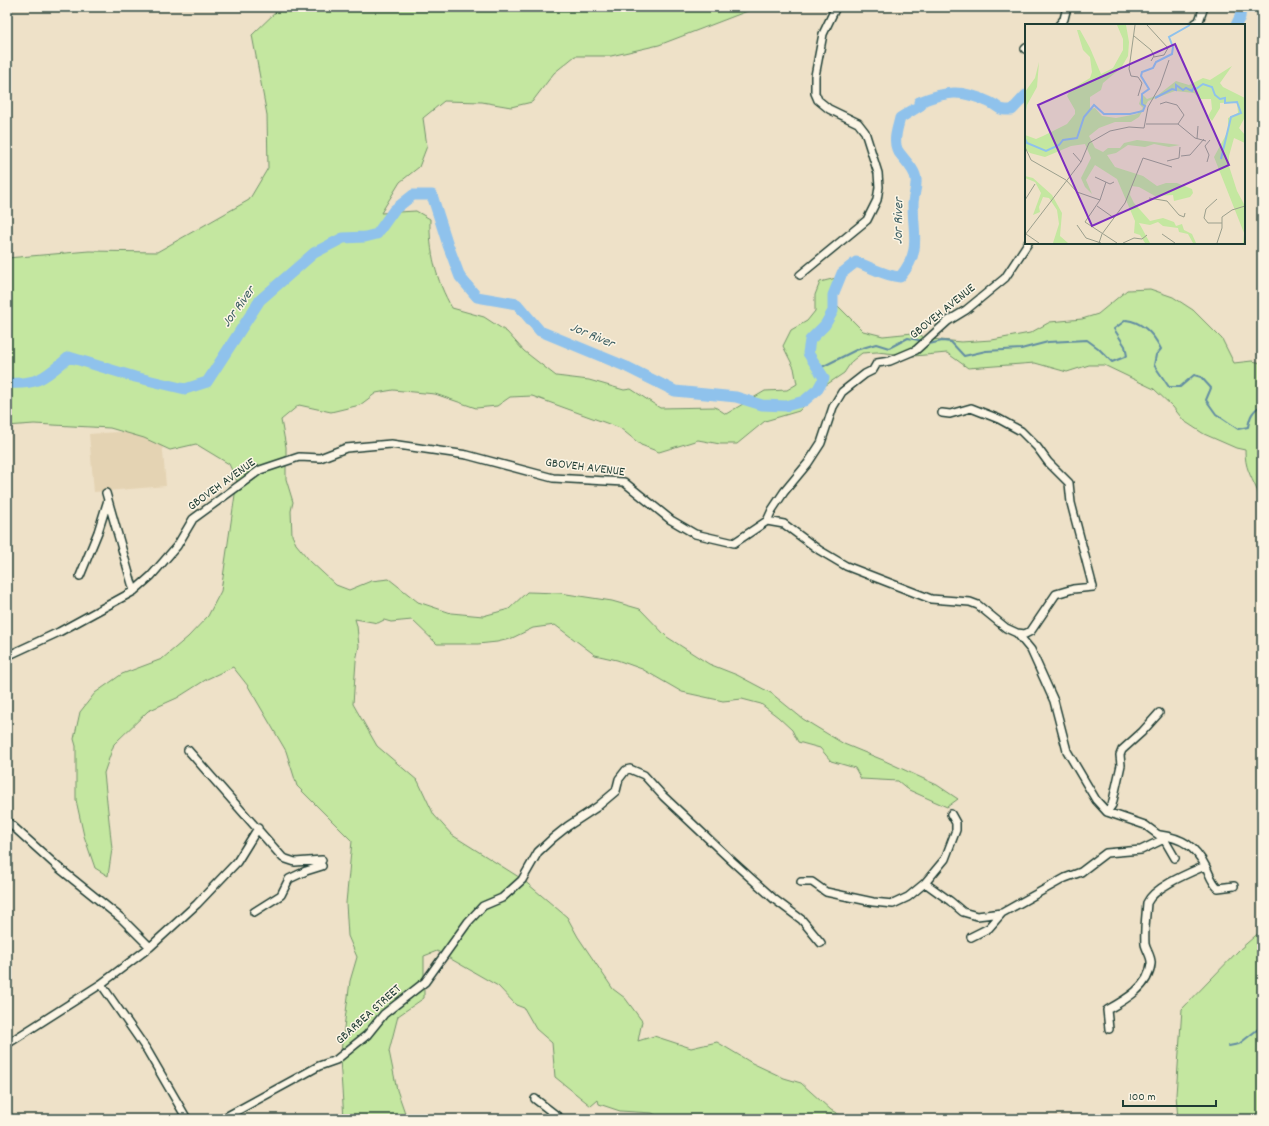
<svg xmlns="http://www.w3.org/2000/svg" width="1269" height="1126" font-family="Dekko,sans-serif">
<style>
.built{fill:#e4d3b3}
.green{fill:#c4e7a0;stroke:#72926a}
.lines{fill:none;stroke-linecap:round;stroke-linejoin:round}
.stream{stroke:#628da2;stroke-width:2}
.river{stroke:#8fc2ec;stroke-width:11}
.minor-casing{stroke:#1f3d34;stroke-width:10}
.minor{stroke:#fcf5e5;stroke-width:7}
.labels{text-anchor:middle;dominant-baseline:central;stroke-width:3;stroke-linejoin:round;paint-order:stroke}
.street-label{font-size:13px;fill:#1f3d34;stroke:#fcf5e5}
.water-label{font-size:14px;font-style:italic;fill:#3b5e62;stroke:#fcf5e5}
.inset-river{fill:none;stroke:#8fc2ec;stroke-width:2}
.inset-road{fill:none;stroke:#9b9f8d;stroke-width:1}
.view{fill:#7b2cbf;fill-opacity:0.15;stroke:#7b2cbf;stroke-width:2}
.inset-edge{fill:none;stroke:#1f3d34;stroke-width:2}
</style>
<rect width="100%" height="100%" fill="#eee1c8"/>
<filter id="ink" filterUnits="userSpaceOnUse"><feTurbulence type="fractalNoise" baseFrequency=".025" numOctaves="2"/><feDisplacementMap in="SourceGraphic" scale="8" xChannelSelector="R" yChannelSelector="G"/><feConvolveMatrix kernelMatrix="1 2 1 2 8 2 1 2 1" color-interpolation-filters="sRGB"/></filter>
<g filter="url(#ink)">
<!-- built -->
<path class="built" d="M161,429l5,57 -72,6 -5,-58z"/>
<!-- green -->
<path class="green" d="M281,7h477l-99,38 -48,11h-36l-21,17 -22,29 -21,5 -29,-5 -38,-1 -21,17 4,28 -8,21 -19,15 -19,31 35,-2 14,8c-1,33 6,61 22,89l32,9 23,15 17,19 32,25 33,4 35,10 7,-1 29,19 55,-1 11,7 39,-23 22,-1 10,-6 -3,-16 -11,-22 8,-16 16,-9 8,-10v-16l5,-13 20,-5 -7,24 30,30 20,5 30,-3 18,6 30,3 31,-2 38,-7 20,-11 32,-3 16,-5 29,-24 23,-1 23,8 20,13 29,29 12,24 18,-2 10,2v142c-3,-6 -3,-10 -5,-15 -7,-16 -12,-22 -12,-40l-9,-2 -32,-14 -20,-13 -11,-14 -19,-18 -50,-24h-15l-22,7 -32,-9 -67,5 -21,-15 -33,3 -37,-4 -15,1 -10,8 -8,12 -27,18 -18,20 -34,10 -28,23h-17l-22,-4 -39,12 -18,-7 -21,-17 -88,-32 -22,1 -13,9 -21,2 -41,-14 -42,-4 -17,3 -16,12 -29,7 -32,-7 -18,15 5,27v32l7,23 -2,9 1,24 4,9 14,17 26,24 13,5 22,-9 18,-2 29,23 33,11 32,3 26,-7 18,-17 33,1 52,8 28,8 27,28 42,27 28,11 34,18 32,26 41,25 39,16 54,25 21,14 -11,8 -38,-17 -11,-9 -37,-2 -6,-11 -24,-7 -11,-13 -22,-6 -6,-12 -14,-13 -17,-13 -19,-5 -19,2 -41,-9 -40,-23 -25,-9 -22,-5 -40,-30 -22,3 -23,11 -13,3 -19,2h-41l-25,-24 -21,2 -7,-2 -6,3 -23,-4 2,7 2,20 -3,15 -3,43 24,42 41,35 16,34 18,20 70,44 45,38 11,20 35,52 12,9 17,23 -4,20 16,-5 37,12 26,-6 35,21 32,15 17,5 30,27 16,9h-184l-11,-6 -32,-2 -21,-7 -1,-4 -7,6 -36,-29 -3,-34 -16,-14 -12,-21 -8,-3 -18,-19 -61,-35 -13,5v42l-26,18 -9,35 8,39 8,23 7,6h-68l-4,-60 10,-78 7,-24 -9,-21 -2,-33 6,-62 -55,-55 -11,-35 -38,-65 -15,-19 -26,12 -30,19 -29,13 -34,33 -10,29 8,76 -4,27 -13,-8 -11,-32 -8,-36v-54l-2,-7 6,-27 15,-19 27,-19 40,-15 26,-22 20,-21 13,-25 16,-110 -8,-17 -33,-20 -26,6 -26,-12 -34,-10 -76,-4 -27,2v-168l82,-7 68,1 92,-52 19,-32 -1,-53 -15,-80z
M1262,930v189h-84l-2,-24 6,-86 57,-59z"/>
<g class="lines">
<!-- stream -->
<path class="stream" d="M925,345l17,-4 9,1 13,14 22,-5 35,-2 27,-7 39,-2 11,8 14,14 15,-6 -2,-10 -11,-17 12,-9c17,2 28,15 35,29l-5,6 -2,10 15,22h11l14,-12 7,2 10,11 -5,12 10,14 22,15 10,-2c2,-11 4,-16 14,-22
M824,378l-6,-9 38,-19 20,-6 13,4 19,-10 15,3
M1229,1046l10,-2 23,-18"/>
<!-- river -->
<path class="river" d="M1236,25l4,-8 1,-10
M7,383c32,2 38,-6 62,-26l66,20 50,12 22,-7 53,-82 54,-47 29,-15 22,-1 12,-3 17,-24 19,-15h19l16,50 12,32 17,20 40,7 23,27 87,36 48,24 61,6 26,8 24,1 18,-5 14,-12 6,-11 -16,-25 2,-13 15,-15 8,-14v-16l9,-22 14,-11c15,5 28,14 44,15 22,-26 13,-42 13,-73 0,-8 4,-16 3,-24 0,-11 -16,-24 -19,-31 -4,-10 1,-22 3,-31l21,-13 -2,-3c28,-11 42,-13 70,0 13,6 7,8 23,8l14,-15"/>
<defs>
<path id="minor" d="M1059,25l5,-6 3,-12
M1193,25l6,-4 5,-14
M1025,49l1,-1
M800,275l67,-55 10,-20 2,-13 -1,-14 -13,-41 -7,-9 -29,-14 -11,-9 -3,-7v-17l8,-42 13,-27
M942,413l8,1 21,-6 28,11 22,12 16,16 11,15 21,21 2,20 22,84 -20,2 -17,5 -25,37 -6,3 -8,-1
M106,493l28,98
M767,521l17,3 35,26 27,16 85,33 39,3 8,3 28,23 11,5 14,17 23,51 13,50 29,49 11,12 38,13 19,14 11,19
M80,576l18,-44 10,-32
M7,656l52,-24 75,-41 17,-15 26,-30 16,-27 67,-49 39,-13 21,1 26,-10 45,-4 76,11 86,23 71,4 47,38 24,14 39,9 33,-22 5,-11 12,-18 24,-29 13,-20 12,-36 9,-15 23,-18 8,-4 4,-7 13,-2 26,-11 32,-29 18,-11 39,-32 23,-35
M188,750l95,108 12,4 27,-2
M1107,812l5,-7 9,-40 -1,-10 2,-5 20,-18 17,-19
M7,821l52,47 62,50 29,29
M1160,835c22,3 35,11 46,32 4,8 5,14 12,21l16,-2
M801,882h11l14,10 47,10 20,2 15,-7 17,-14 20,-24 11,-29v-7l-5,-9
M925,883l25,18 13,11 14,4 25,-3 63,-35 16,-6 25,-19 35,-3 23,-11
M254,912l27,-17 8,-16 17,-8 16,-5 -6,-5
M971,937l18,-9 13,-15
M101,984l46,66 40,69
M1109,1029l-2,-19c18,-10 42,-23 44,-46 1,-7 -5,-14 -6,-20 -1,-14 1,-28 2,-41 7,-16 42,-30 58,-37
M7,1044l94,-60 49,-37 47,-43 40,-42 21,-34
M535,1099l26,20
M222,1119l97,-53 17,-6 31,-25 17,-21 41,-32 43,-60 15,-16 19,-8 20,-18 16,-28 15,-14 15,-12 29,-19 19,-16 3,-12 7,-9 4,-1 14,6 19,21 70,66 41,37 28,21 19,23"/>
</defs>
<!-- minor casing -->
<use href="#minor" class="minor-casing"/>
<!-- minor -->
<use href="#minor" class="minor"/>
</g>
</g>
<g class="labels">
<!-- street labels -->
<g class="street-label">
<text transform="translate(943 312) rotate(-39)">GBOVEH AVENUE</text>
<text transform="translate(585 468) rotate(7)">GBOVEH AVENUE</text>
<text transform="translate(222 485) rotate(-36)">GBOVEH AVENUE</text>
<text transform="translate(369 1015) rotate(-42)">GBARBEA STREET</text>
</g>
<!-- water labels -->
<g class="water-label">
<text transform="translate(899 221) rotate(-89)">Jor River</text>
<text transform="translate(239 307) rotate(-54)">Jor River</text>
<text transform="translate(592 336) rotate(23)">Jor River</text>
</g>
</g>
<!-- overview -->
<g transform="translate(1025 24)">
<rect width="220" height="220" fill="#eee1c8"/>
<path d="M92,1h9l3,17 -1,14 -7,12 -18,15 -2,7 -11,7v12l5,-1 7,8 14,2 21,-4 6,-6 -4,-4 3,-10 5,5 11,-4 18,-14 13,4 14,-7 7,2 22,-14 -12,17 3,4 22,11v19l-6,11 6,7v8l-11,-5 -5,18v10l8,25 8,15v37h-2l1,-10 -30,-76 14,-26v-13l10,-5 -1,-11 -17,1v5l-8,13 -4,-5 4,-7 -1,-10h-11l-6,-6 -19,-2 -27,10 -9,16 -8,5h-16l-16,6 -10,8 6,12 8,4 5,-4h12l4,-5 13,-3 43,5 -11,2 -15,-3 -9,3 -17,-2 -12,8 -9,2 8,12 28,9 14,10 9,-3h11l15,6 1,4 -3,4 -16,4 -1,-6 -18,1 -16,-9 -8,-1 -1,9 4,8 16,18 13,-3 11,4 2,4 6,-2 2,6 8,4 4,9h-3l-5,-9 -9,-2 -1,-4 -15,-2 -5,-4 -8,3 -11,-2 11,20h-5l-5,-8 -6,-2 1,-12 -18,-42 -22,-14 -9,15 6,14 -7,-7 -4,-9 10,-20 -6,-14 -14,2 -26,11 -15,-4 -5,-4v-14l11,4 7,-3 24,-12 8,-10v-4l-8,-14 3,-6 20,-12 2,-6 -2,-15 -7,-7 -6,-20h3l10,18 11,26 12,-6 10,-18v-11zM14,38l-2,25 -10,18 -2,11v-24l10,-14zM0,152l8,2 19,17 10,18 -2,23 8,7h-15l6,-19 -2,-14 -8,-12 -6,-1 -4,10 1,5 -7,3 8,-22 -6,-11 -10,-4z" fill="#c4e7a0"/>
<path class="inset-river" d="M130,74l17,-9 4,1v-5l7,5 3,-2 6,3 2,-4 2,2 7,-5 9,3 3,8 5,4 5,-1v5l12,-1 4,11 -10,4 -10,42M0,115l2,4 19,8 13,-6 4,-5 14,-2 7,-21 10,-12 10,9h26l13,-3 2,-5 -3,-2v-10l7,-5 -8,-13 1,-4 11,-4 3,-6 16,-8 1,-7 -4,-10 21,-12"/>
<path class="inset-road" d="M110,1l-6,44 2,7 7,1 4,6 -4,13M122,1l21,23 -4,7 -10,2M109,12l17,14 3,6 -3,5M135,80l6,-2 11,3 7,10 -6,9M121,100h32l17,14 11,3M172,115l1,-13M0,123l6,13 35,20 11,12 23,8M48,129l8,9M156,132l9,-1 14,-16M142,137l12,-3 1,-11M182,138l2,-7 -4,-9 5,-6M70,153l15,7 4,-2M81,158l-6,18 -15,22 32,21M124,174l18,3 12,14 5,2 1,-4M192,175l-11,10 -2,9 4,5h14M0,176l10,-16M72,182l17,12M52,201l9,13 15,5M1,210l13,9M137,210l13,9M0,211l56,-73 8,-19 21,-12 19,-4 15,1 4,-21 12,-21 9,-26M74,219l3,-9 23,-31 18,-45 29,9M98,219l11,-5 8,1 5,-4M192,219l5,-15v-11l10,-7 13,-4"/>
<path class="view" d="M150,20l54,121 -137,61 -54,-121z"/>
<rect width="220" height="220" class="inset-edge"/>
</g>
<!-- margin -->
<rect width="1269" height="1126" fill="none" stroke="#fcf5e5" stroke-width="24"/>
<rect x="12" y="12" width="1245" height="1102" fill="none" stroke="#1f3d34" stroke-width="1.5" filter="url(#ink)"/>
<!-- scale -->
<path d="M1123 1100v6h93v-6" fill="none" stroke="#1f3d34" stroke-width="2"/>
<text x="1129" y="1100" font-size="12" fill="#1f3d34" stroke="#fcf5e5" stroke-width="3" paint-order="stroke">100 m</text>
</svg>
